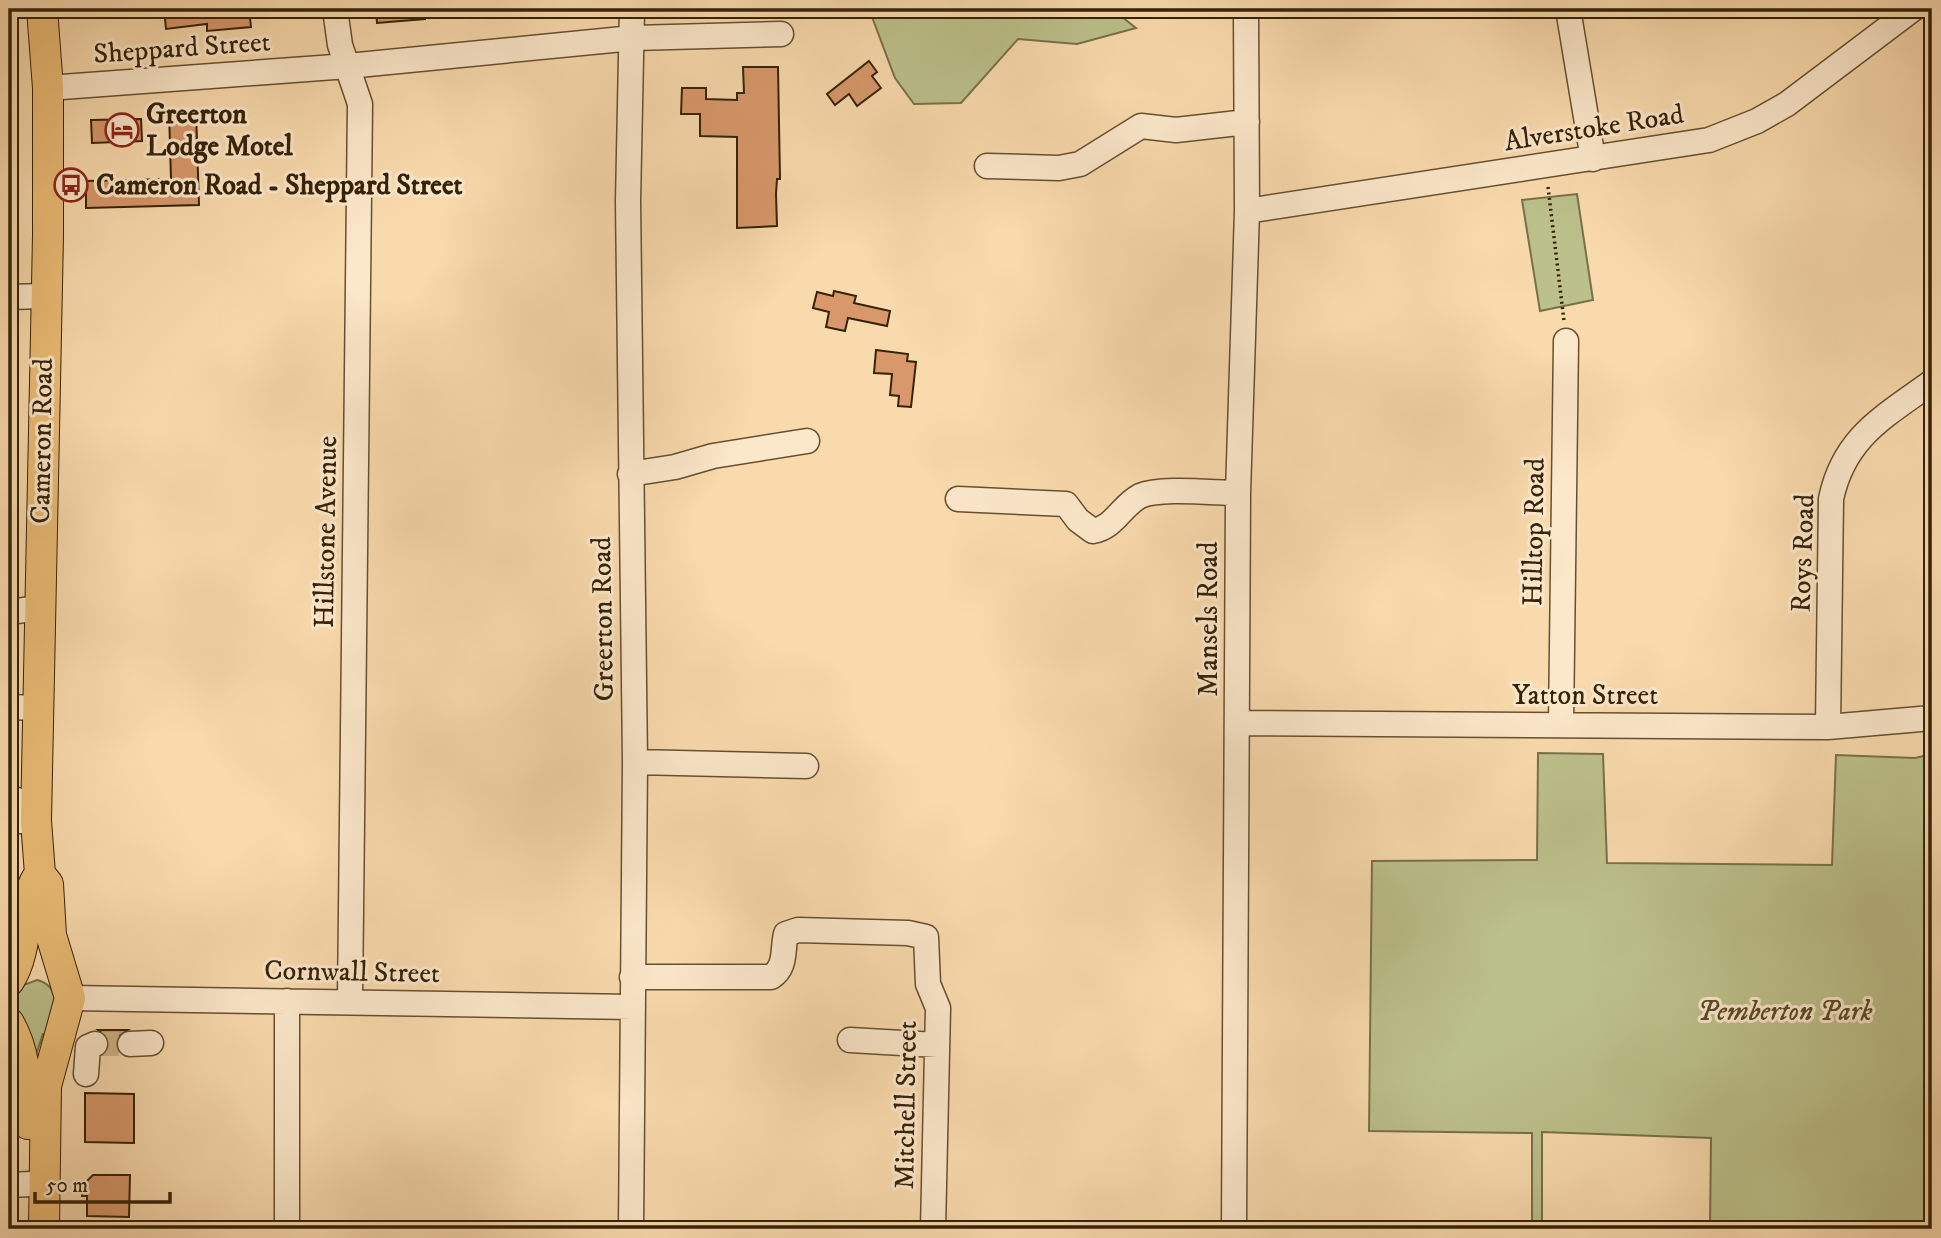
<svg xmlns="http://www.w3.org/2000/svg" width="1941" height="1238" font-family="'IM FELL DW Pica',serif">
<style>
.green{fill:#bcc08b;stroke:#787149;stroke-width:2}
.building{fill:#d8986b;stroke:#352207;stroke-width:2}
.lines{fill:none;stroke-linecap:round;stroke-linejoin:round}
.minor-tunnel{stroke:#d2b58c;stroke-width:24;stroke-dasharray:24 12;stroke-linecap:butt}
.minor-casing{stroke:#665030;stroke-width:27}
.major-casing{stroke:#352207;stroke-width:32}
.path{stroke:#352207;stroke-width:3.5;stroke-dasharray:2 3.5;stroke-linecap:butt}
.minor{stroke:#fbe7ca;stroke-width:24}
.major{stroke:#ecbd76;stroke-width:30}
.labels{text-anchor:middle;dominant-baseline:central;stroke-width:6;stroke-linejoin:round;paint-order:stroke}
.street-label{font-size:28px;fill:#352207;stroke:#fbe7ca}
.poi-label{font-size:28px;font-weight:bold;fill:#352207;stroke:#fbe7ca;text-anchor:start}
.park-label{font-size:28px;font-style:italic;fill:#574a28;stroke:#fbe7ca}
</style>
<rect width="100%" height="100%" fill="#f9daad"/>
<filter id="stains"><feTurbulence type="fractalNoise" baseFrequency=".00286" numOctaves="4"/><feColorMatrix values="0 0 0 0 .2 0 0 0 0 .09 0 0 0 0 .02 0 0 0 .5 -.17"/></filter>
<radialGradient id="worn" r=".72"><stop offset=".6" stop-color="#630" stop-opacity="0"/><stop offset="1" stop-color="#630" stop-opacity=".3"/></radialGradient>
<!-- green -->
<path class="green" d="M869,9h243l24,19 -59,16 -59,-5 -57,64 -47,1 -19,-26z
M1577,194l16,106 -53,11 -18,-111z
M1538,753l65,1 4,109 225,2 4,-110 79,3 17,-4v475h-222l1,-91 -169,-6v97h-10v-96l-163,-2 3,-270 165,-1z
M37,980c26,6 17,34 15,54h-9l-8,24c-10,-22 -30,-49 -14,-72z"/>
<!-- building -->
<path class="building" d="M164,9h85l2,18 -44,4v-7l-41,5z
M376,9h49v10l-48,4z
M869,61l8,11 -5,4 9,12 -24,18 -8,-12 -14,11 -8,-11z
M743,67h35l2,112h-3l-1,15 1,32 -40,2v-91l-37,-1v-22h-19l1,-26h24v11l31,1v-7h7z
M169,111h27l3,94 -113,3v-27l85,-2z
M141,119l1,22 -50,2 -1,-23z
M834,291l22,5 -2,7 36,8 -3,15 -39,-8 -3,13 -19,-4 3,-15 -16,-4 4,-16 16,4z
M876,350l32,4 -1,7 9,1 -5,45 -13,-1 1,-10 -9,-1 2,-21 -18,-1z
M98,1030h30l-11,8v14h-9v-14z
M85,1093l49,1v49l-49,-1z
M93,1175h37l-1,42 -42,-1v-20h-5v-10z"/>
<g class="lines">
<!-- minor-tunnel -->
<path class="minor-tunnel" d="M95,1044h35"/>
<defs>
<path id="minor" d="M335,9l5,36 20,59 -10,896
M1568,9l25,150
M48,88l300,-22 285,-28 148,-4
M987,166l72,2 21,-4 61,-38 35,4 71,-8
M1247,211l462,-71 48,-19 30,-17 126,-95
M9,297l36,-1
M630,474l45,-7 38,-11 94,-15
M958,499l108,5 12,16 15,11c22,-4 28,-25 47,-35 21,-9 74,-3 98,-3
M9,612l31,-4
M9,707l29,1
M1238,723l590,4 104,-9
M1561,724l5,-383
M1828,727l3,-228c13,-62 53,-82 101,-117
M635,762l171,4
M9,797l28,11
M9,821h27
M632,977h139c16,-10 11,-28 15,-43l12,-4 110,3 18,4 2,47 10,24 -5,221
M70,998l563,9
M850,1040l87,5
M130,1044l21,-1
M86,1074l2,-27 7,-3
M9,1185l23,-1
M287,1229v-228
M631,1229l4,-467 -7,-561 4,-192
M1234,1229l4,-736 9,-282 -1,-202"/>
<path id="major" d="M42,9l6,79v148l-12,585 4,53 8,10 3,51 19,63 -24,88 -2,143
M9,981c22,-33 12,-87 31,-107
M9,1023c18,31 17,66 19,101"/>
</defs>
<!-- minor casing -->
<use href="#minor" class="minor-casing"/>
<!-- major casing -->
<use href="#major" class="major-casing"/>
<!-- path -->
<path class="path" d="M1548,187l16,134"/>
<!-- minor -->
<use href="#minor" class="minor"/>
<!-- major -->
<use href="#major" class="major"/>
</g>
<!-- icons -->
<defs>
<symbol id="hotel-ring" viewBox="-11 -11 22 22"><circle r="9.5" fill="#fbe7ca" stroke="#8f2418" stroke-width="1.5"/><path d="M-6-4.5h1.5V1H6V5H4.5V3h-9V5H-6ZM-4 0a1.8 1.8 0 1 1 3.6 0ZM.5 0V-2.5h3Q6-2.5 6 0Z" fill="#8f2418"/></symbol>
<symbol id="bus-ring" viewBox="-11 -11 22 22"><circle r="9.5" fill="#fbe7ca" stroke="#8f2418" stroke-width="1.5"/><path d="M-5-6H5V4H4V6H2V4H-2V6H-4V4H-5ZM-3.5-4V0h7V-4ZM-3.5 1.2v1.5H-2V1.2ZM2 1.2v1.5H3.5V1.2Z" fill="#8f2418"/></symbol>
</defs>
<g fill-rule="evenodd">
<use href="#hotel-ring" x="103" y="111" width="38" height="38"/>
<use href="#bus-ring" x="52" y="166" width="38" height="38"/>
</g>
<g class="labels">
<!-- street labels -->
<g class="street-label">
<text transform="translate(182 48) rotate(-4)">Sheppard Street</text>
<text transform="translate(1594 128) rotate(-9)">Alverstoke Road</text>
<text transform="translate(42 441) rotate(-89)">Cameron Road</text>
<text transform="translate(326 532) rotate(-89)">Hillstone Avenue</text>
<text transform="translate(1534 532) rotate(-89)">Hilltop Road</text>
<text transform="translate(1803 553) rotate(-88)">Roys Road</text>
<text transform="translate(603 619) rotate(-91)">Greerton Road</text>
<text transform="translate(1208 619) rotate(-90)">Mansels Road</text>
<text x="1585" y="695">Yatton Street</text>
<text transform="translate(352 972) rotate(1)">Cornwall Street</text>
<text transform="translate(906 1105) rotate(-89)">Mitchell Street</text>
</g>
<!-- poi labels -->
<g class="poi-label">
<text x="146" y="114">Greerton<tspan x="146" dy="32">Lodge Motel</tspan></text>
<text x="96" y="185">Cameron Road - Sheppard Street</text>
</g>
<!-- park labels -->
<g class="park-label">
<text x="1785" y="1011">Pemberton Park</text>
</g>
</g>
<!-- margin -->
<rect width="1941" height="1238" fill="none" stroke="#f9daad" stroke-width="35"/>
<rect x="10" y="10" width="1920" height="1217" fill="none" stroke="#352207" stroke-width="3.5"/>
<rect x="18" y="18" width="1906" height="1203" fill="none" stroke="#352207" stroke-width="2"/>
<!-- scale -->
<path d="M35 1192v10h135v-10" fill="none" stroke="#352207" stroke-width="3.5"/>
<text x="46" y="1192" font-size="21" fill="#352207" stroke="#fbe7ca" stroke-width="5" paint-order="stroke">50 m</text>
<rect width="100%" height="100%" filter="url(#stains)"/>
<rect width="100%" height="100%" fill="url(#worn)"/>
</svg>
